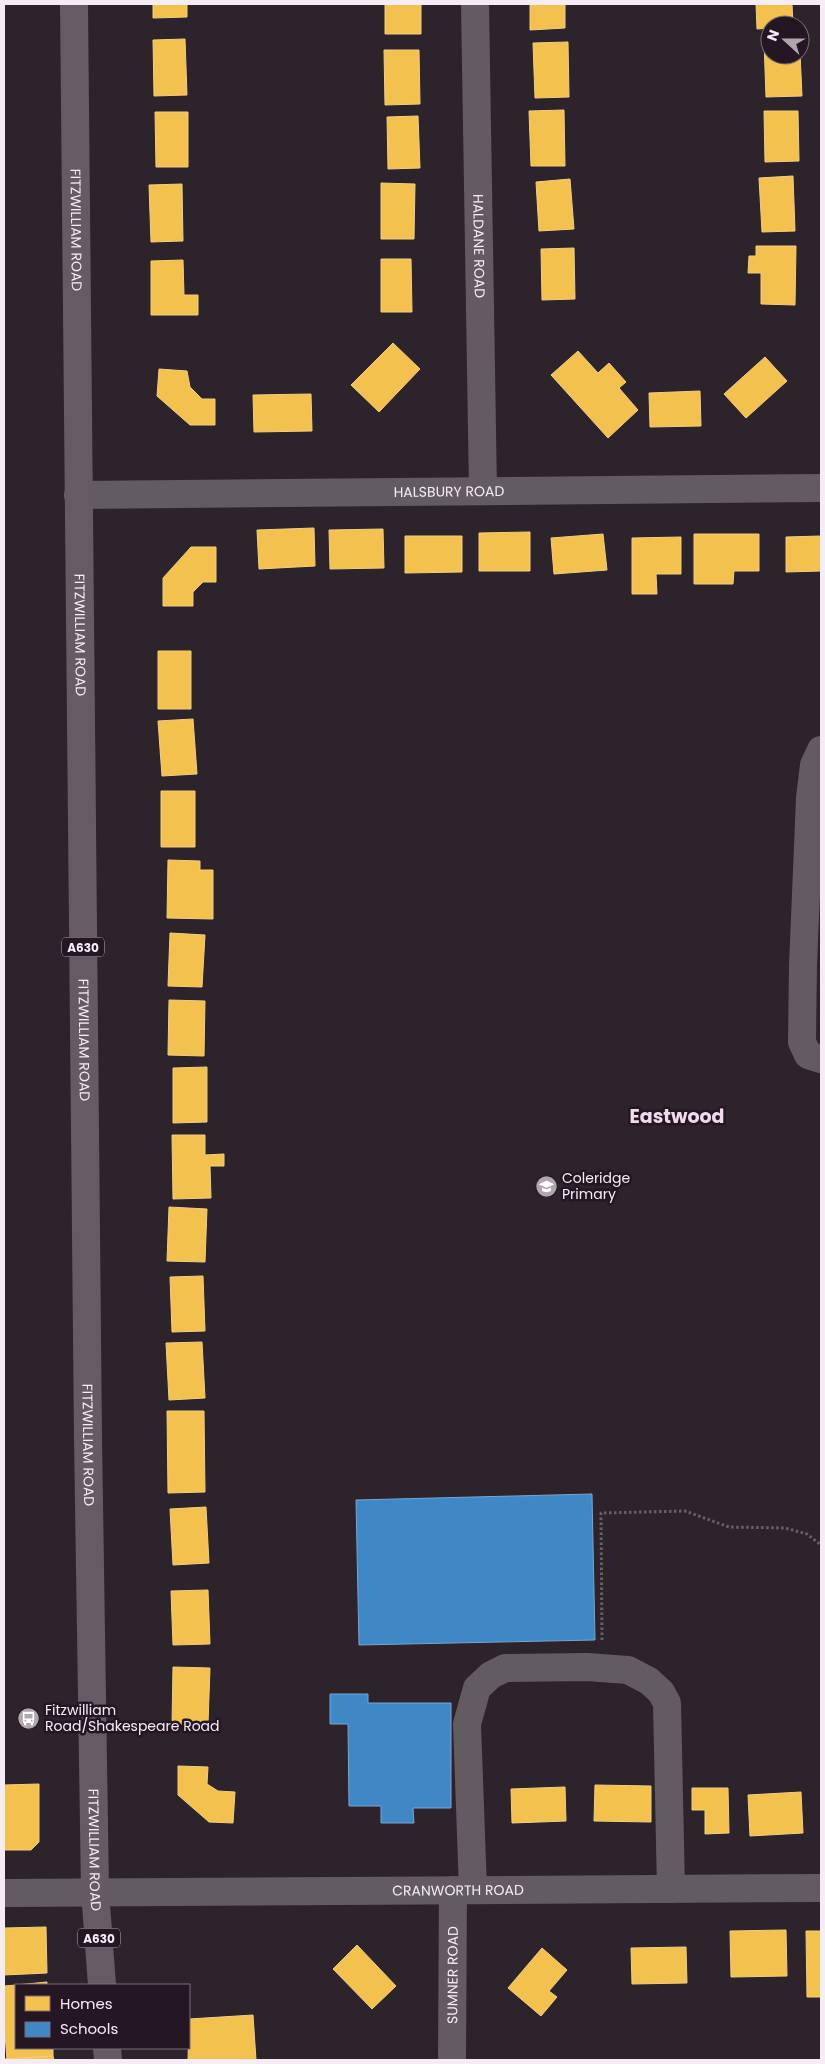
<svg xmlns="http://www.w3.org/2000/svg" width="825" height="2064" font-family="Poppins,sans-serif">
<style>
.homes{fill:#f2c14e;stroke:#f3ce80}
.schools{fill:#3f88c5;stroke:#76a6d3}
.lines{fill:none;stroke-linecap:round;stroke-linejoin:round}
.path{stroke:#686067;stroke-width:3;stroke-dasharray:2.5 2.5;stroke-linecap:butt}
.minor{stroke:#635b62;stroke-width:28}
.major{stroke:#665b64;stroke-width:28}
.labels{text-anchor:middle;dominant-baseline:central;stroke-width:5;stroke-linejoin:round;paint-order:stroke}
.shield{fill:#251623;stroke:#b7acb6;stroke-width:1}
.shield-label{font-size:12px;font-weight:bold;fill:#f6ecf5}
.street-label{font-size:14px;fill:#f6ecf5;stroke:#251623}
.poi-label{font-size:14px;fill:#f6ecf5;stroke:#251623;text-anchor:start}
.district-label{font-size:19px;font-weight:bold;fill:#f0dbed;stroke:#251623}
</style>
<rect width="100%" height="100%" fill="#2c242a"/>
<!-- homes -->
<path class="homes" d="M153,4h34v13l-34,1z
M385,4h36v30h-36z
M530,4h35v24l-35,2z
M756,4h36l1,21h-23v3l-13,1z
M185,39l2,56 -33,1 -1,-56z
M764,41h6v14h30v-2l2,43 -36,1z
M568,42l1,55 -34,1 -2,-55z
M384,50h35l1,54 -35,1z
M564,110l1,56h-34l-2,-55z
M764,111h34l1,50 -34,1z
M155,112h33v55h-32z
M418,116l2,52 -32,1 -1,-52z
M793,176l2,55 -33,1 -3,-54z
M570,179l4,50 -35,2 -3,-49z
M381,183l34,1 -1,55h-33z
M182,184l1,57 -32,1 -2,-57z
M756,246h40l-1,59 -34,-1v-31h-13l1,-17h7z
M574,248l1,51 -33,1 -1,-51z
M381,259h30l1,53h-31z
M183,260l1,35h14v20h-47v-54z
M393,343l27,26 -41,43 -28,-27z
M578,351l20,22 11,-10 17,19 -7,6 19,22 -30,28 -57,-63z
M765,357l22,24 -41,37 -22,-24z
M159,369l28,2 3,16 12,12h13v26h-25l-33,-29z
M700,391l1,35 -51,1 -1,-34z
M311,394l1,37 -58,1 -1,-37z
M314,528l1,38 -56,3 -2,-39z
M383,529l1,39 -54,1 -1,-39z
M530,532v39h-51v-38z
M603,534l4,36 -53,4 -3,-36z
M694,534h65v37h-25l-1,13h-39z
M405,536h57v36l-57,1z
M821,536v35l-35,1v-35z
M681,537v37h-25l1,20h-25v-56z
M191,547h25v35h-13l-10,10v14h-30v-28z
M158,651h33v58h-33z
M193,719l4,55 -35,2 -4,-55z
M161,791h34v56h-34z
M168,860l32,1v9h13v49l-46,-1z
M170,933l35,2 -3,52 -34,-1z
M169,1000l36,1 -1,55 -36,-1z
M207,1067v55l-34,1v-55z
M172,1135h33v20l19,-1v12h-14l1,32 -38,1z
M169,1207l38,2 -2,53 -38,-1z
M203,1276l2,55 -33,1 -2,-55z
M202,1342l3,56 -36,2 -3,-57z
M167,1411h37l1,81 -37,1z
M206,1507l3,56 -36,2 -3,-56z
M208,1590l2,54 -37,1 -2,-54z
M173,1667l37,1 -2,56h-36z
M178,1766l30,1 -1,17 11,7 17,1 -2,31 -24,-1 -31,-27z
M39,1784v58l-8,8h-27v-65z
M595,1785l56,1v36l-57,-1z
M565,1787l1,34 -54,2 -1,-34z
M692,1788h36l1,45 -24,1v-24h-13z
M801,1792l2,41 -53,3 -2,-41z
M46,1927l1,46 -43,2v-47z
M786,1930l1,46 -56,1 -1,-46z
M806,1931h15v66h-14z
M357,1945l39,41 -24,23 -39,-40z
M686,1947l1,36 -55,1 -1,-36z
M542,1948l25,22 -18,21 8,6 -16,19 -33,-28z
M47,1982v3h-31z
M16,1985v63h37v8l-46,4 -3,-40v-34z
M253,2015l3,45h-68l1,-41z
M53,2056l1,4h-50v-1z"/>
<!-- schools -->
<path class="schools" d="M592,1494l3,146 -236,5 -3,-145z
M330,1694h38v9h83v105h-38l1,15h-33v-17h-32l-1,-82h-18z"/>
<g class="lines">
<!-- path -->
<path class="path" d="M602,1640l-1,-127 84,-2 44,16 56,1 22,6 14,11"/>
<!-- minor -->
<g class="minor">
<path id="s1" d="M475,4l8,486"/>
<path id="s2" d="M78,495l743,-7"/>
<path d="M821,750l-7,15 -4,33 -7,167 -1,77 6,13 13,4"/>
<path d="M473,1890l-6,-166 10,-36 14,-13 14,-7 82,-1 41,3 21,11 12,11 6,11 4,186"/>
<path id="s3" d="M4,1893l817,-5"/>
<path id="s4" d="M452,2060l1,-170"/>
</g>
<!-- major -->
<g class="major">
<path id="s5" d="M74,4l14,1434 7,453 7,94"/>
<path d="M107,2048l1,12"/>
</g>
</g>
<!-- icons -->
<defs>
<symbol id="school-disc" viewBox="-11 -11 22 22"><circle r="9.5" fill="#afa6ae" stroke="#251623"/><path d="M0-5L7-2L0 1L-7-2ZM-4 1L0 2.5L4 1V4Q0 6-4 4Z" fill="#fff"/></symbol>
<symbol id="bus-disc" viewBox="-11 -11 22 22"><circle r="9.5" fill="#afa6ae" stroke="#251623"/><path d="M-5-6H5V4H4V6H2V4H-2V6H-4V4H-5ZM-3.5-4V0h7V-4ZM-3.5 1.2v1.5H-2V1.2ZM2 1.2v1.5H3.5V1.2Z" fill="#fff"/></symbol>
</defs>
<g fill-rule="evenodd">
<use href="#school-disc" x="534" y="1174" width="25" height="25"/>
<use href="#bus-disc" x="16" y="1706" width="25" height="25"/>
</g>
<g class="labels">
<!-- shield labels -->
<g class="shield">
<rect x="62" y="937.5" width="42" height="19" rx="4"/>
<rect x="78" y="1928.5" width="42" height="19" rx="4"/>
</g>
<g class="shield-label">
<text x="83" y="947">A630</text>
<text x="99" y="1938">A630</text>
</g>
<!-- street labels -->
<g class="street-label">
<text stroke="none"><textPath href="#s5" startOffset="226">FITZWILLIAM ROAD</textPath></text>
<text stroke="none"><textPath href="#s1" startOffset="242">HALDANE ROAD</textPath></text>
<text stroke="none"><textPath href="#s2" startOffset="371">HALSBURY ROAD</textPath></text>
<text stroke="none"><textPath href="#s5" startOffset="631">FITZWILLIAM ROAD</textPath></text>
<text stroke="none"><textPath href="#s5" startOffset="1036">FITZWILLIAM ROAD</textPath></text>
<text stroke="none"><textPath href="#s5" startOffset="1441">FITZWILLIAM ROAD</textPath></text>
<text stroke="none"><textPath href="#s5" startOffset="1846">FITZWILLIAM ROAD</textPath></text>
<text stroke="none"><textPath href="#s3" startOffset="454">CRANWORTH ROAD</textPath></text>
<text stroke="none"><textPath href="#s4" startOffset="85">SUMNER ROAD</textPath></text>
</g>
<!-- poi labels -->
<g class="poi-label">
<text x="562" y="1178">Coleridge<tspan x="562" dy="16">Primary</tspan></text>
<text x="45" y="1710">Fitzwilliam<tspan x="45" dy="16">Road/Shakespeare Road</tspan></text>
</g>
<!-- district labels -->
<g class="district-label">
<text x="677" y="1116">Eastwood</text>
</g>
</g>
<!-- border -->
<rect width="825" height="2064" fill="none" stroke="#f6ecf5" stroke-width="10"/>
<!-- legend -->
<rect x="15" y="1984" width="175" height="65" fill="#251623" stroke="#796c77"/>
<rect x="25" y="1996" width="25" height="15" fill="#f2c14e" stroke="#796c77"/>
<text x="60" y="2009" font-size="15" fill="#f6ecf5">Homes</text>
<rect x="25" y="2022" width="25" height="15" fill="#3f88c5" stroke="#796c77"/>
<text x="60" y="2034" font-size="15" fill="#f6ecf5">Schools</text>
<!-- north arrow -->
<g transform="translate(785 40) rotate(291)"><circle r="24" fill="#251623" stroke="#796c77"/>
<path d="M0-4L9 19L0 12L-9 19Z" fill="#afa6ae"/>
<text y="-8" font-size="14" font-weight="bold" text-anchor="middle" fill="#f6ecf5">N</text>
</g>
</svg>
